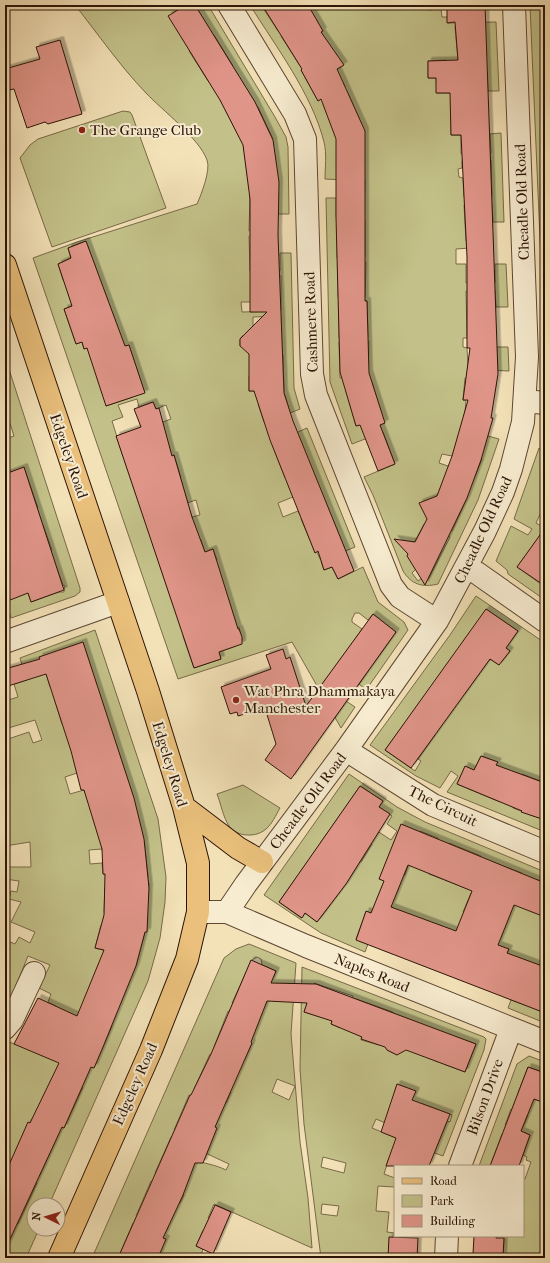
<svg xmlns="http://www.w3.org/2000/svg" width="550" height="1263" font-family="'IM FELL French Canon',serif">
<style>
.green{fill:#c3c189;stroke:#786a48;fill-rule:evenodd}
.building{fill:#e09589;stroke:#2d1407;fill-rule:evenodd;filter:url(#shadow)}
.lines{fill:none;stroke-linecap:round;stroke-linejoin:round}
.minor-casing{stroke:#5e4733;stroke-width:24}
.major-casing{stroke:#2d1407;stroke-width:24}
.minor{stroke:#f7ecd0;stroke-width:22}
.major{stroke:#eac07c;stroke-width:22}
.poi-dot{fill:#8f2418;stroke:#f7ecd0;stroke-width:1.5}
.labels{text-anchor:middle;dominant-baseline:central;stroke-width:4;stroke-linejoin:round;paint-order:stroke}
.poi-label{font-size:15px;fill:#2d1407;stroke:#f7ecd0;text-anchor:start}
.street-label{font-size:15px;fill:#2d1407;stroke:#f7ecd0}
</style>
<defs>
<filter id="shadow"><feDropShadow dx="3.5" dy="-3.5" stdDeviation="0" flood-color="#0004"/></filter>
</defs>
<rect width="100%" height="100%" fill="#f3e1b7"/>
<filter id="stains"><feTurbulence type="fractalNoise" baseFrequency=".005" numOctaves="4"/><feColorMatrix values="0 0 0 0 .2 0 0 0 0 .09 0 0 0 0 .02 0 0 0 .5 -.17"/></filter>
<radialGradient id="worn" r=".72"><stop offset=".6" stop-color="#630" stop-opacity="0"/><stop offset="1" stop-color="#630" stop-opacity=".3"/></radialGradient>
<!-- green -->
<path class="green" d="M75,5h111l25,27 -16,-27h13l67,112 11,20 2,10 1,67h-11l-28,-18 -1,35h18l-1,4 -17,1 1,35h30v-18h11l3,135 6,21 -10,4 -5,-18 -27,9 6,18 25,14 18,-8 48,119 -34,14 3,9 8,-3 6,12 25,-12 15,35 26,20 4,8 -42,60 -7,-6 11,-16 -24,-17v50l9,6 -14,21 -49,-86 -114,37 -145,-421 44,-16 120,-38c4,-9 14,-34 10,-44 -8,-22 -45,-50 -61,-67 -26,-27 -48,-59 -71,-88zM214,35l19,31 -25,15 -19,-30zM258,107l15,32 -42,-19zM86,241l-22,39h-1l-5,-16 13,-6 -3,-10zM281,276v35l-39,1 -1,-10h10v-25zM90,299l10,45 -16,5 -2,-7 -6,2 -12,-35zM281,316l1,35 -42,-5v-7l2,-3 11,-1v-18zM129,345l14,43 -10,9 -27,9 8,-56zM283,355l1,37 -35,-1v-15l7,-1 -1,-19zM137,399l2,8 14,-5 3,7 10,-4 5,14 -8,3 -40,34 -11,-35 11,-4 -5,-12zM298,434l-13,44 -13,-34zM174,455l7,23 -19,6 -7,-22zM293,497l33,7 -26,11 -2,-4 -15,6 -5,-14zM196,500l4,15 -8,2 -5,-14zM328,509l8,43 -16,7 -3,-7h-2l-14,-33zM201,540l4,12 8,-3 4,11 -27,9 -6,-23zM355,613h4l9,7 5,-6 23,18 -23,32 -23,-17 12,-18 -10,-7v-3zM239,627l3,13 -7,3 1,3 -17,6 2,7 -27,9 -11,-32c18,-7 38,-3 56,-9z
M250,5h11l17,26 24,-15 -6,-11h131l1,5 13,-1 1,8h5l1,6 48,-1 3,69h-11l-1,-19 -41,-3v-9l-18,1v17h8l1,15h14v42h10v19l30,-1 -1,-19 11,-1 3,89h-11l-1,-18 -28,1 2,36h17l1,6 -28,2v15h10v19h29v-19h11l2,43h-12l-1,-17 -29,1 1,47h-4v9l4,1 1,18 29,-19h11l1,24 -22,-1 -22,8 -2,22h3l-1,12 23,24 11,3 -21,61 -40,84c-16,4 -27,0 -35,-13l-30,-76 -9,-18 31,-13 -12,-32 -31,12 -22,-62 -4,-184h10v19h28l1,-36 -40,-2c0,-12 2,-25 -1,-37 -12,-48 -48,-95 -74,-137zM305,20l18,31 -23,15 -19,-30zM455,27l31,37 -28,-4zM326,55l11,1 7,9 -9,6 10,15 -27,15 -17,-31zM348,93l14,32 -26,12 -13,-33zM491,160l1,36 -28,1 -1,-19 -4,-1 -1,-8 4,-1v-7zM365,221v36l-28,1v-36zM338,262h28l-1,35h-27zM367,301l1,36 -29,1v-36zM369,341l-1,37h-28l-1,-36zM372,382l12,41 -13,5 -2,-6 -13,4 -10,-35zM455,449l27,10 -14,34 -20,-27 -9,-3 3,-9 10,2zM441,487l26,11 -15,33 -25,-11 3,-7 -8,-4 -1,-7 12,2zM424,524l26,13 -21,41 -6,-1 -5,4 -6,-8 4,-4 -8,-15z
M530,5h15v378l-4,-15 1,-82z
M123,111l7,1 2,3 34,93 -114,39 -32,-89 10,-13 8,-6z
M5,357l75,231v4l-5,4 -64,22 -6,-19 5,-81 28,-10 -14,-40 -19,6v-35l9,-3 -9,-28zM41,525h2l9,25 -3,1zM56,566l7,19 2,1 -1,6h-5l-28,10 -4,-12z
M539,448l6,3v53l-9,19 9,5v17l-8,-5 -20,27 24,17 2,-3 2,2v17l-37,-26 -1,-4 -11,-9 15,-35 17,9 4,-6 -18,-10z
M476,596l69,47v146l-2,-7 -21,-8 -9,34 32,12v12l-98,-40 11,-16 -7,-5 -11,17 -24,-12 -46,-31 80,-110zM486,609l32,22 -12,17 4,3 -11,14 -9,-6 -1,2 -25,-19zM462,645l25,18 -24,33zM410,717l25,18 -17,24 3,2 -6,10 -30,-21zM481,756l16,6 -2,7 10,20 -5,13 -43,-18 8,-17 9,3z
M95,630l63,189 8,58 -1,25 -5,36 -12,43 -99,224h-15v24h5l-13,29h-21v-39l13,5 19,-41 -31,-13 -1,2v-132l9,4 42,-38 -8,-4 3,-8 -12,-6 11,-23 -22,-9 -23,56v-72l10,4 4,-7 11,6 5,-11 -24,-10 10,-20 -12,-3 2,-8 6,1 2,-11 -14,-2v-12h26l-1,-25 -25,4v-106l24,-8 4,11 9,-3 -7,-20 -30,9v-28l13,-4 -4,-13 13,-4 -7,-22zM83,643l11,35 -29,4 -15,5 -4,-13zM69,696l-7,28 -7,-23zM80,772l8,29 -4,-11 -14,4 -5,-17zM144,840l4,37 -28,1v-5l-17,1 -1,-11 -12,1 -1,-14 13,-1v2l13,-7zM120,883h29l-1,19 -29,10h-15l1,-24zM101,925l45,3 -10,38 -26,-14 -15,-4zM94,1018l18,8 -18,42zM71,1082l12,5 -19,41 -29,-13zM43,1129l15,6 -18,40z
M349,774l48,33 28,15 120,50v10l-14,-4 14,38v107l-37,-15 3,-8 14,5 -23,-40 7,-16 -122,-30 5,-13 -8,-3 -13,10 -5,-1 -10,27 12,5 -3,8 -44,-19 -57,-38zM360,786l23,15 -4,6 13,9 -5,8 10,7 -6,9 -23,-15 -26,-12zM340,815l21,22 11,7 -11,18 -13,-9 -27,-11zM420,831l18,7 -11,28 -17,-7 -5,16 -4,-1zM449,843l32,13 -13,33 -39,-15 7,-17 6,2zM319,846l3,42 -22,-16zM489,861l33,12 -5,12zM298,875l23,16 9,14 -13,17 -12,-9 -4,5 -22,-16zM471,893l8,4 -7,19 -9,-4z
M243,785l37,23c-4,7 -8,16 -14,21 -10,9 -29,8 -37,-3 -6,-9 -8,-22 -12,-32z
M249,944l47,19 -5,71 9,108 8,56 4,50 -98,-44 -6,14 17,8 -5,11 -17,-7 -7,16 7,3 -3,9h-42v-24l-25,-11 -15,35h-26l132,-300 12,-9zM257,957l4,2 1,6 14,6 -20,43 -24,-11 20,-43zM228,1011l30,13 -12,16 6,3 -7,16 -7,-1 -24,-11zM210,1054l31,12 -17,23 7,3 -5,11 -32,-14zM277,1079l18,7 -6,14 -17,-8zM189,1095l25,10 -6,19 8,4 -11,16 -31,-14zM171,1137l58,27 -3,6c-12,-6 -22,-6 -34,-11l-7,27 -30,-13zM151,1181l33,14 -4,8 -7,-3 -6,30 -31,-14z
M302,967l182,70 2,2 -2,11 -41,106 -11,-4 -43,6 -5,16 11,4v9l-17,-1 -2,25 13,1 -2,20 8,1v3h7l-14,22h-67l-17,-134 -4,-55zM314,983l39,13 -13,32 -9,-4 1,-4 -28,-8zM356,999l37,13 -14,33 -18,-5 2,-8 -19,-3zM439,1031l37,13 -11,28 -37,-14zM429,1044l-25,4 -7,7 -10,-5 -2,-4zM397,1084l18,7 -21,3zM423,1104l29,11 -2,7 -3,-1 -10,25 -20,-26zM376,1119l21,9 -3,9 -22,-9zM323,1157l23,6 -2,10 -23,-6zM322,1204l17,2 -2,10 -16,-2z
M529,1056l16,6v11l-17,-6 -10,26 27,10v155h-59v-3l17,1 1,-17 -8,-1v-2h27v-57h2l6,-17 -5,-2 1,-3 -4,-2 7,-20 -9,-4 7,-16 -17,-6 -6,16 9,4 -3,7 -9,-2 -11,30 4,2h-16l38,-102z"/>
<!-- building -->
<path class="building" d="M186,5h9l60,97 18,38 6,42 -1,53 6,158 9,28 61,150 -16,8 -6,-12 -8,3 -6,-19 -3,2 -45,-113 -16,-49h-5v-37l-9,-8v-7l27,-27h-17v-113l-7,-54 -23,-45 -52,-84z
M262,5h46l15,26 -2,1 23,33 -7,4 28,62v170h2l2,72 16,50 -5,2 15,39 -17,7 -18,-46 -4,1 -16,-54 -4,-155v-78l-15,-40 -3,2 -17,-31 1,-1z
M447,5h38l13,369 -7,44h2l-12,42 -14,38 -42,87 -18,-29 1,-2 -14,-15 21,3 12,-23 -8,-16 18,-7 15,-40 16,-56h-5l7,-52h-3v-91l-6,-122h-10l-1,-42h-14v-15h-8v-17l30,-1 -3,-38 -8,1z
M60,40l22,74 -34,10 -3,-2 -18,6 -13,-39 -5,1 -4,-12v-9l35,-10 -4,-12z
M86,241l39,105 4,-1 16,48 -39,13 -19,-58 -3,1 -2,-7 -6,2 -12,-35 8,-3 -14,-42 13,-6 -3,-10z
M153,402l3,7 3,-1 13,48 2,-1 18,62 13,35 8,-3 25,80h1l3,8v7l-23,8 2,7 -27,9 -78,-232 25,-9 -7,-18z
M24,467l40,123 -33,12 -3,-9 -23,9v-128z
M545,528v58l-28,-19z
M486,609l32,22 -12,17 4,3 -11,14 -9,-6 -79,109 -26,-18z
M373,614l23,18 -105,147 -26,-19 11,-16 -11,-36 -27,8 -1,-4 -7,2 -9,-27 50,-18 -5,-14 17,-6 3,10 4,-2 16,49z
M83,642l51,156 10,41 5,49 -2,44h-2l-9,34 -33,81 -9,21 -3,-1 -27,61 -2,-1 -57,123v-76l23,-52 2,1 29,-60 -45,-19 24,-46 39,18 27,-66 -9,-2 9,-33 1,-41h-2l-1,-25 -7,-23 -11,-36h-3l-10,-39 -25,-77 -41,13v-18l35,-10 -1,-2z
M481,756l17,6 -2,3 49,18v37l-24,-8 1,-1 -65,-27 8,-18 9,4z
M360,786l23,15 -4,6 11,7 -44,70 -29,38 -12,-9 -3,5 -23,-16z
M401,824l144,59v34l-31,-12 -16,40 11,4 -2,4 38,14v46l-189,-73 10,-29 5,2 13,-32 -5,-2zM408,865l64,26 -16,40 -65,-24z
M251,960l25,11 -5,12 45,1 160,60 -11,28 -59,-22 -9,5 -10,-5 -2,-3 -24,-8 1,-2 -31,-13 1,-3 -28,-9 3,-9 -40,-2 -16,41 1,1 -37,84 2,1 -14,35h-8l-12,32 -20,43 3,1 -8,19h-40l72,-163h1l20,-41z
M528,1067l17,6v30l-11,-4 -13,32 9,4 -11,31h-29z
M397,1084l19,7 -4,9 38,14 -21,52h-43l10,-28 -15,-6z
M215,1205l16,7 -18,42 -17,-8z
M474,1236h22v2h8l-1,18 -30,-2z
M389,1237l29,1 -1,20h-29z"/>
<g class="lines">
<defs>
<path id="minor" d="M229,5l66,109 10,25 7,235 4,21 75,190 9,12 37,24
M525,401l20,2
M466,568l11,5 68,48
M5,642l113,-40
M346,750l87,55 112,47
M198,912h29l79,34 239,96
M227,912l19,-28 100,-134 91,-129 48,-90 18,-39 8,-23 12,-47 4,-65 -13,-352
M5,1028l7,-8 22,-47
M460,1166l51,-137
M446,1258l1,-22"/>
<path id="major" d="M5,265l143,426 36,116 14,56v49l-11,47 -36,91 -92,208
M184,807l54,41 24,14"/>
</defs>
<!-- minor casing -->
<use href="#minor" class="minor-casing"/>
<!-- major casing -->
<use href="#major" class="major-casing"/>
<!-- minor -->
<use href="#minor" class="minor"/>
<!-- major -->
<use href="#major" class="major"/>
</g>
<!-- markers -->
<g class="poi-dot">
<circle cx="82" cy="130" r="4"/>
<circle cx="236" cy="700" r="4"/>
</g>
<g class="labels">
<!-- poi labels -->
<g class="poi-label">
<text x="90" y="130">The Grange Club</text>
<text x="244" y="691">Wat Phra Dhammakaya<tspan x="244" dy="17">Manchester</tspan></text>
</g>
<!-- street labels -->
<g class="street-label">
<text transform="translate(522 202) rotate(-92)">Cheadle Old Road</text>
<text transform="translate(311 322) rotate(-92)">Cashmere Road</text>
<text transform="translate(69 456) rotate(71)">Edgeley Road</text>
<text transform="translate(483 530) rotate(-65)">Cheadle Old Road</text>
<text transform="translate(170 764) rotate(73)">Edgeley Road</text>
<text transform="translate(308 801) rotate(-53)">Cheadle Old Road</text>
<text transform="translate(443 806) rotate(26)">The Circuit</text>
<text transform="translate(372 973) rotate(22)">Naples Road</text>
<text transform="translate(135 1084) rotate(-66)">Edgeley Road</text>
<text transform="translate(485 1097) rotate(-70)">Bilson Drive</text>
</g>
</g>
<!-- margin -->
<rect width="550" height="1263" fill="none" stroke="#f3e1b7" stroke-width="20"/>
<rect x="6" y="6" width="538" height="1251" fill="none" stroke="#2d1407" stroke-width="2"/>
<rect x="10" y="10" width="530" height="1243" fill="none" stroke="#2d1407"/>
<!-- legend -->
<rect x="394" y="1165" width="130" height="72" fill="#f7ecd0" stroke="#a69680"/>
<rect x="402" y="1178" width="20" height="6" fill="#eac07c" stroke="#a69680"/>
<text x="430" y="1185" font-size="12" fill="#2d1407">Road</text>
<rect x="402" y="1195" width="20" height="12" fill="#c3c189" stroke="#a69680"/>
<text x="430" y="1205" font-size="12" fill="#2d1407">Park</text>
<rect x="402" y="1215" width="20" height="12" fill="#e09589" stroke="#a69680"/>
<text x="430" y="1225" font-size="12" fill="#2d1407">Building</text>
<!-- north arrow -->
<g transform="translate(46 1217) rotate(275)"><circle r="19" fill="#f7ecd0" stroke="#a69680"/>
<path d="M0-3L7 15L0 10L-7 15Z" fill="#8f2418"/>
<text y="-6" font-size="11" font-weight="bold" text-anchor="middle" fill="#2d1407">N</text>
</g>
<rect width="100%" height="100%" filter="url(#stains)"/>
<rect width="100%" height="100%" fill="url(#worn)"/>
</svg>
